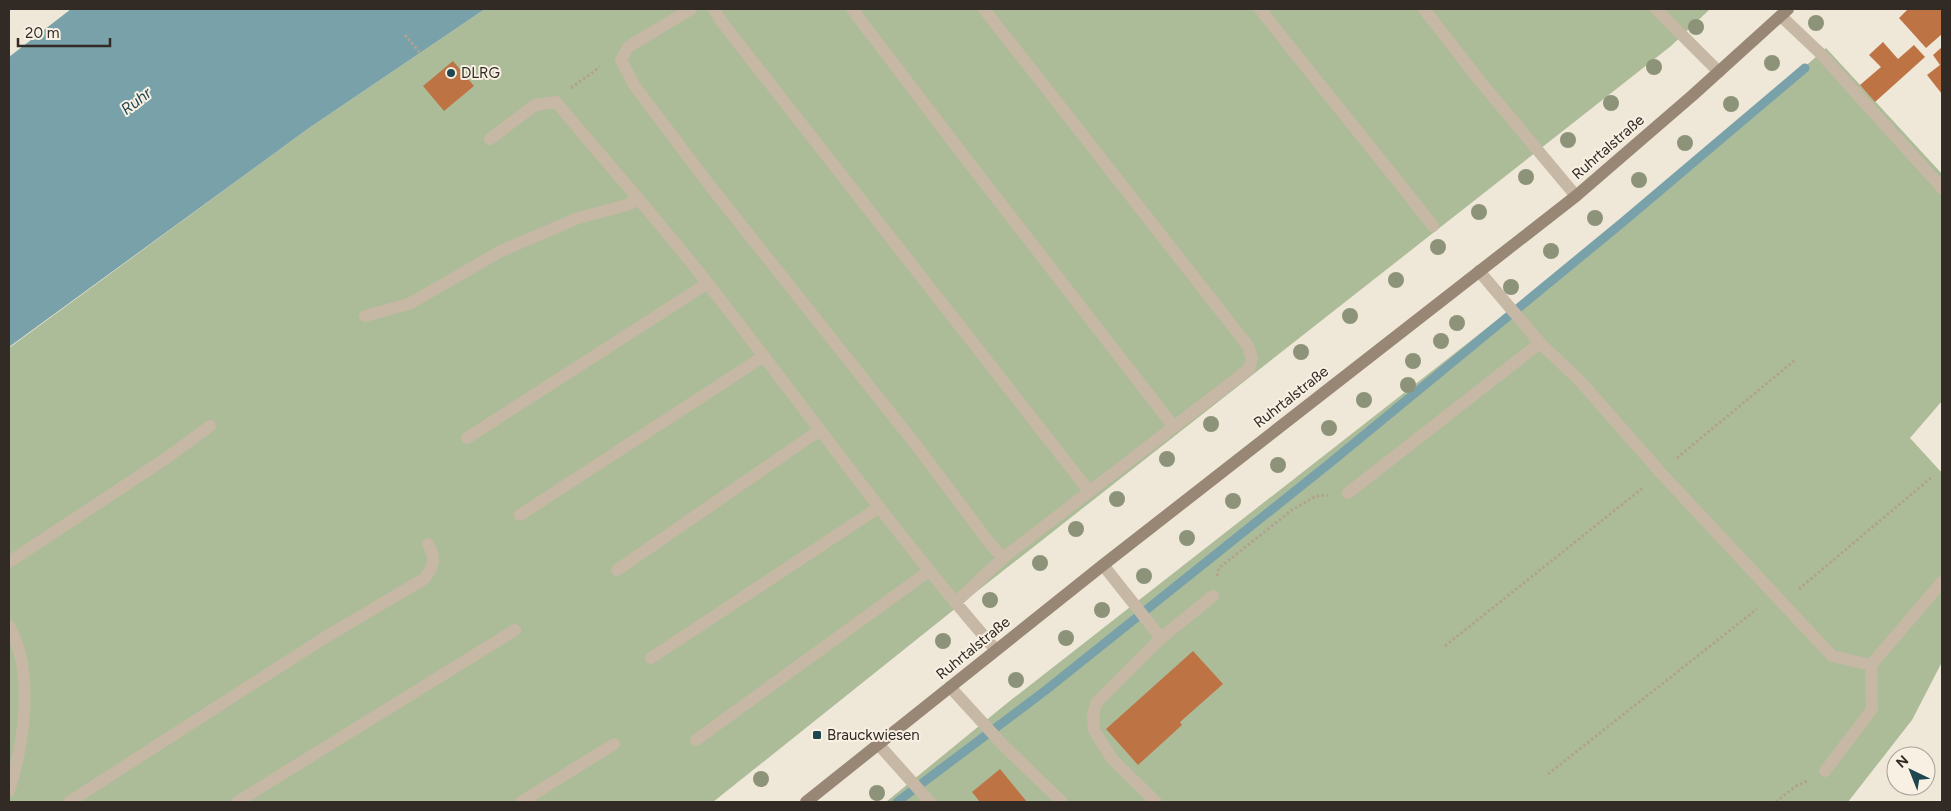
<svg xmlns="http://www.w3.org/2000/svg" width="1951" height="811" font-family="Figtree,sans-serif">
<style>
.green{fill:#acbc98}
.water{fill:#78a1aa}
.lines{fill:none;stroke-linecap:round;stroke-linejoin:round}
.stream{stroke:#78a1aa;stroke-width:9}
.building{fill:#be7345}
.path{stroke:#b1a28f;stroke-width:3;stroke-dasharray:2.5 2.5;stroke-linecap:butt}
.service{stroke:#c6b8a4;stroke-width:12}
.secondary{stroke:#998776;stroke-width:12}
.tree{fill:#8d9378}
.poi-dot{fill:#1e4650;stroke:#f7f0e3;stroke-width:2}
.labels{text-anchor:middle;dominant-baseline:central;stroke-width:4;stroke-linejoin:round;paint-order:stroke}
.poi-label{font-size:15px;fill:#322b25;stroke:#f7f0e3;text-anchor:start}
.street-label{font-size:15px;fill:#322b25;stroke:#f7f0e3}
.water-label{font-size:16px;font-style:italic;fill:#1e4650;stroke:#f7f0e3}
</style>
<rect width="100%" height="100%" fill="#efe7d7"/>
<!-- green -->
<path class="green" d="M485,9h1225l-39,37 -700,550 -258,206h-704v-454l300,-220z
M1826,48l116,126v227l-32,37 32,35v189l-30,58 -64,82h-962l120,-98 678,-530z"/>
<!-- water -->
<path class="water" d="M71,9h414l-176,119 -300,219v-290z"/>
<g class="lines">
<!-- stream -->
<path class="stream" d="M897,802l149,-112 284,-227 293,-241 182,-154"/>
</g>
<!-- building -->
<path class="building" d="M1908,9h34v25l-16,14 -27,-30z
M1883,42l15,17 16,-14 11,12 -50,45 -15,-17 21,-18 -12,-12z
M1942,47v47l-15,-19 13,-10 -7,-10z
M453,61l21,25 -30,25 -21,-25z
M1193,651l30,33 -43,38 2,3 -44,40 -32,-36z
M1000,769l27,33h-47l-8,-10z"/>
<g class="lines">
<!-- path -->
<path class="path" d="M405,35l15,18
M571,88l29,-21
M1677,458l118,-98
M1217,576l2,-8 73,-58 24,-14 12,-1
M1799,589l134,-113
M1445,646l199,-159
M1548,774l209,-165
M1776,802l20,-16 11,-5"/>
<!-- service -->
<path class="service" d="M691,9l-63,38 -7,13 13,25 77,102 205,258 72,96 15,17
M714,9l7,12 368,470
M852,9l118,155 204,263
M1260,9c57,73 116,144 173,217
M1424,9l55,71 97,116
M1656,9l63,63
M1781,16l39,37 122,135
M490,139l45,-34 21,-3c51,61 104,120 153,183 95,122 185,248 287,365
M1479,271l61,72 41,39 79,90 172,184 39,9
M365,316l44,-12 92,-53 77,-33 49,-13 11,-6
M467,438l241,-155
M1348,493l192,-150
M520,515l244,-159
M9,562l156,-103 45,-33
M1103,565l58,73
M617,570l203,-140
M955,603l48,-45 246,-189 3,-11 -4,-12 -264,-337
M9,626c26,46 15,117 0,165
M651,658l227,-150
M950,687l54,59 58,56
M696,740l233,-169
M879,745l51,57
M1825,771l47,-62 -1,-44 71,-83
M69,802l255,-164 100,-59c10,-12 12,-21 4,-35
M237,802l278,-172
M521,802l93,-58
M1156,802l-44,-43 -18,-29 -1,-15 3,-12 65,-65 52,-42"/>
<!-- secondary -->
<path class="secondary" d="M806,802l297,-237 473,-369 117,-101 95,-86"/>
</g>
<!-- trees -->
<g class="tree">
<circle cx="1816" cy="23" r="8"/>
<circle cx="1696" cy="27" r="8"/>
<circle cx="1772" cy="63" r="8"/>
<circle cx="1654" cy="67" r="8"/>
<circle cx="1611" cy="103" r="8"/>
<circle cx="1731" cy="104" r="8"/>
<circle cx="1568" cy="140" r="8"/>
<circle cx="1685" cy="143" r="8"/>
<circle cx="1526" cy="177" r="8"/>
<circle cx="1639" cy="180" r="8"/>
<circle cx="1479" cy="212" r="8"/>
<circle cx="1595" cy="218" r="8"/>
<circle cx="1438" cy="247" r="8"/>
<circle cx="1551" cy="251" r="8"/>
<circle cx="1396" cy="280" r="8"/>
<circle cx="1511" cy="287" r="8"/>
<circle cx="1350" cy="316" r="8"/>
<circle cx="1457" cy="323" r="8"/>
<circle cx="1441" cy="341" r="8"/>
<circle cx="1301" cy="352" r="8"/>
<circle cx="1413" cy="361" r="8"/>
<circle cx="1408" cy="385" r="8"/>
<circle cx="1364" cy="400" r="8"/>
<circle cx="1211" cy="424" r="8"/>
<circle cx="1329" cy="428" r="8"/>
<circle cx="1167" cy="459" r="8"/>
<circle cx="1278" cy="465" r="8"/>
<circle cx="1117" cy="499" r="8"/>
<circle cx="1233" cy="501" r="8"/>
<circle cx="1076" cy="529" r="8"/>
<circle cx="1187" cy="538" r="8"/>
<circle cx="1040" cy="563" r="8"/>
<circle cx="1144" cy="576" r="8"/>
<circle cx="990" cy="600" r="8"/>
<circle cx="1102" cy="610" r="8"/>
<circle cx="1066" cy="638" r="8"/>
<circle cx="943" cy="641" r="8"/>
<circle cx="1016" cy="680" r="8"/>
<circle cx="761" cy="779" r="8"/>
<circle cx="877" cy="793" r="8"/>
</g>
<!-- markers -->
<g class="poi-dot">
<circle cx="451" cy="73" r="5"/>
<rect x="812" y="730" width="10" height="10" rx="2.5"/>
</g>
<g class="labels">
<!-- poi labels -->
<g class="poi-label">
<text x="461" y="73">DLRG</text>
<text x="827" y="735">Brauckwiesen</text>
</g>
<!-- street labels -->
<g class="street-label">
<text transform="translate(1608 147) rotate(-41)">Ruhrtalstraße</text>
<text transform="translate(1291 397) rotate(-38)">Ruhrtalstraße</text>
<text transform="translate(973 648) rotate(-39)">Ruhrtalstraße</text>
</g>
<!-- water labels -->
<g class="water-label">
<text transform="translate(136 101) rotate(-38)">Ruhr</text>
</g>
</g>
<!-- border -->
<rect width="1951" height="811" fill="none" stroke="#322b25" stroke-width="20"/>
<!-- north arrow -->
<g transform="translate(1911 771) rotate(317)"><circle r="24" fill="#f7f0e3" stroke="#a8a197"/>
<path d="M0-4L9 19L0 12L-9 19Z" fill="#1e4650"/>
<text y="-8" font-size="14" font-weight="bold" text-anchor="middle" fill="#322b25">N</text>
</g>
<!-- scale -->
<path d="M18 38v8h92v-8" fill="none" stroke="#322b25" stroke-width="2.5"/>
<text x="25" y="38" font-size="15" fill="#322b25" stroke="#f7f0e3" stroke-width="4" paint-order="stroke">20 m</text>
</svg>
